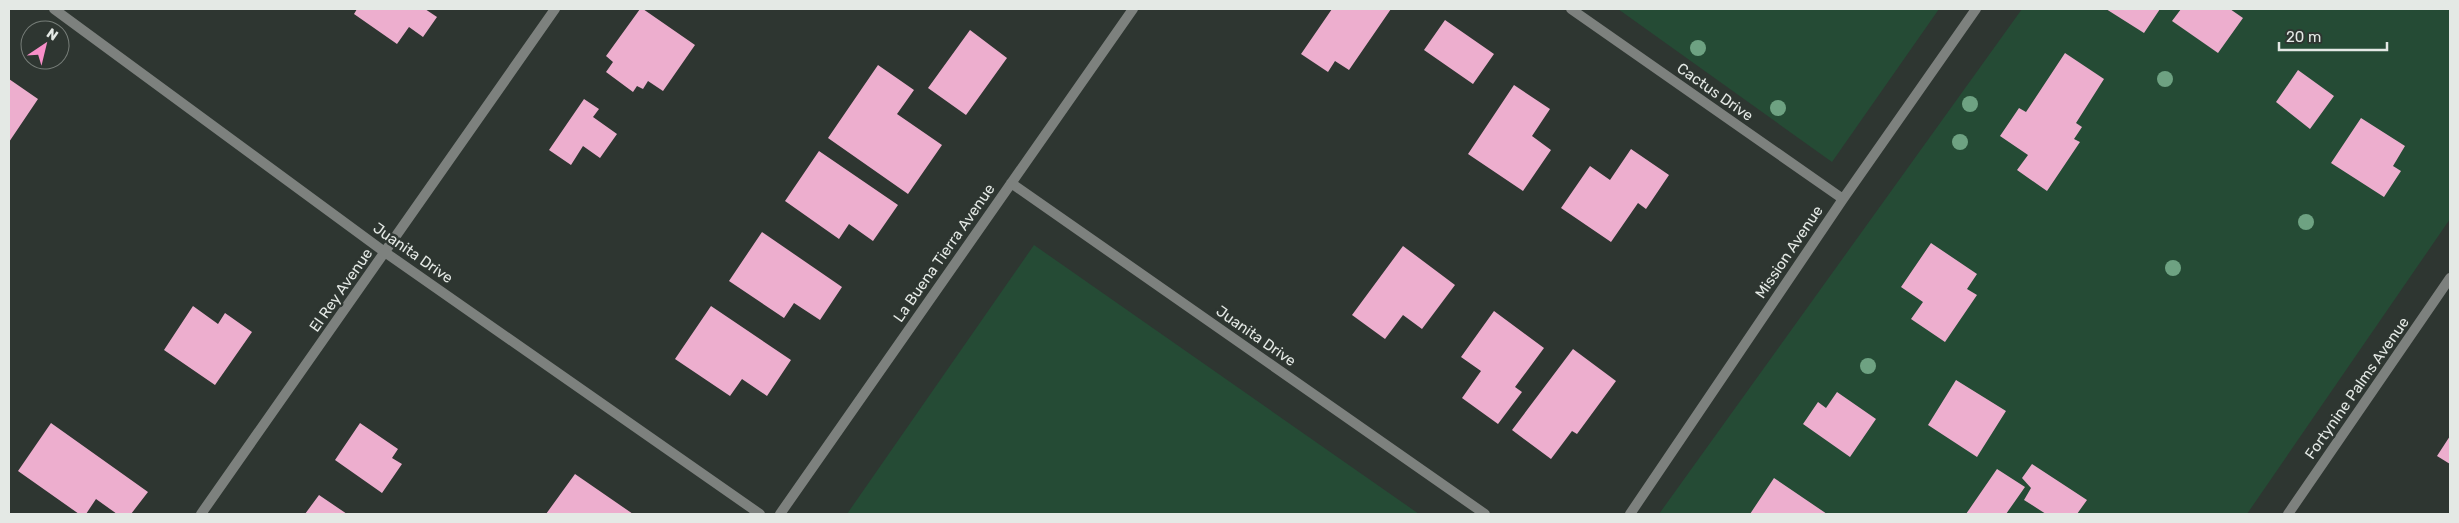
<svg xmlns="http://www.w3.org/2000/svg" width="2459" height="523" font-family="Rubik,sans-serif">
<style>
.green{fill:#254b35}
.building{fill:#edaece}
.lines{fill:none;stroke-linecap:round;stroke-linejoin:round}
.street{stroke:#7d817e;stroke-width:10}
.tree{fill:#6ea282}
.labels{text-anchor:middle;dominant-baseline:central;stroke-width:5;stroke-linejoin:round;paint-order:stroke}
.street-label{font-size:15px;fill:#e4e9e5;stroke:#2e3631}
</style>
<rect width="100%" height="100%" fill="#2e3631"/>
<!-- green -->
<path class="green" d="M1618,9h321l-107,153z
M2022,9h428v210l-203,295h-588z
M1034,245l385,269h-572z"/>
<!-- building -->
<path class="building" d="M357,9h68l12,8 -14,20 -14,-10 -12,17 -43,-30z
M640,9h3l52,36 -32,46 -15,-10 -5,8 -6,-3 -4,6 -27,-20 7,-10 -7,-6z
M1332,9h59l-42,61 -14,-9 -7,11 -27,-18z
M2106,9h54l-16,24z
M2181,9h49l13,9 -25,35 -46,-32z
M1445,20l49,34 -21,30 -49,-34z
M970,30l37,28 -41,57 -38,-27z
M2065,53l39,26 -28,44 6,4 -8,12 6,3 -33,49 -30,-21 11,-15 -28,-19 19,-28 7,4z
M878,65l36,25 -17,24 45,31 -34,49 -80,-56z
M2298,70l36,26 -24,33 -34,-27z
M9,79l29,20 -29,43z
M1514,85l36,24 -18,27 19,14 -28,41 -55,-37z
M584,99l15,10 -6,8 24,17 -17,24 -17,-12 -12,19 -22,-15z
M2361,118l44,28 -12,20 8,5 -17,26 -53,-34z
M1631,149l38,26 -23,34 -8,-6 -27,39 -50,-34 29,-42 20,14z
M819,151l79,54 -25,36 -24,-17 -10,15 -54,-38z
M762,232l80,55 -22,33 -26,-17 -10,15 -55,-37z
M1931,243l46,31 -10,15 10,6 -32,47 -34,-23 12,-17 -22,-15z
M1403,246l52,39 -33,44 -19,-14 -18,24 -33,-24z
M193,306l25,18 7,-11 27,19 -37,53 -51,-35z
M711,306l80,54 -24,36 -25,-17 -12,17 -55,-37z
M1494,311l50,37 -29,39 7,5 -24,32 -36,-26 19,-27 -20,-14z
M1573,349l43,32 -39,53 -5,-3 -21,28 -39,-29z
M1956,380l50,31 -29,46 -49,-32z
M1837,392l39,27 -26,38 -47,-33 15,-22 8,6z
M51,423l97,69 -17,22h-14l-21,-15 -10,15h-7l-61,-43z
M360,423l38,26 -6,9 10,6 -20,29 -47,-33z
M2450,436v28l-13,-8z
M2032,464l55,36 -10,14h-31l-22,-14 7,-12 -9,-10z
M1997,469l28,18 -19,27h-40z
M575,474l58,40h-87z
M1774,478l53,36h-77z
M319,495l28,19h-42z"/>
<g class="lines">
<!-- street -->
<path class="street" d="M54,9l332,244 374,261
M1571,9l272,190
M1011,183l474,331
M201,514l354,-505
M780,514l353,-505
M1630,514l213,-315 133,-190
M2288,514l162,-236"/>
</g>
<!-- trees -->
<g class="tree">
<circle cx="1698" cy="48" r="8"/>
<circle cx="2165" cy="79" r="8"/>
<circle cx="1970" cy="104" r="8"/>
<circle cx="1778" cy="108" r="8"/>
<circle cx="1960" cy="142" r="8"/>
<circle cx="2306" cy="222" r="8"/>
<circle cx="2173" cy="268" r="8"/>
<circle cx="1868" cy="366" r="8"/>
</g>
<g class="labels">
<!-- street labels -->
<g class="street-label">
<text transform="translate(1715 92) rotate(35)">Cactus Drive</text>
<text transform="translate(1789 252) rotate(-56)">Mission Avenue</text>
<text transform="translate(413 253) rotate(35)">Juanita Drive</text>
<text transform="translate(944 253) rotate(-55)">La Buena Tierra Avenue</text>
<text transform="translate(341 290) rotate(-55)">El Rey Avenue</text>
<text transform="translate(1256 336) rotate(35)">Juanita Drive</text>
<text transform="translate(2357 388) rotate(-55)">Fortynine Palms Avenue</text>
</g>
</g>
<!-- border -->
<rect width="2459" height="523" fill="none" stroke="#e4e9e5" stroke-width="20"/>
<!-- north arrow -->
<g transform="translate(45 45) rotate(35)"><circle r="24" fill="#2e3631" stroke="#777e79"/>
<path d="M0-4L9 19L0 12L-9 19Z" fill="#f98fc9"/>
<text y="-8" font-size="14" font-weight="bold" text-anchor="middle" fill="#e4e9e5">N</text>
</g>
<!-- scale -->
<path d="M2279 42v8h108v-8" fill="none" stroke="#e4e9e5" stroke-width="2.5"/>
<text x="2286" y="42" font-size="15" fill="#e4e9e5" stroke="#2e3631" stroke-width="4" paint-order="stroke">20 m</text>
</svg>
